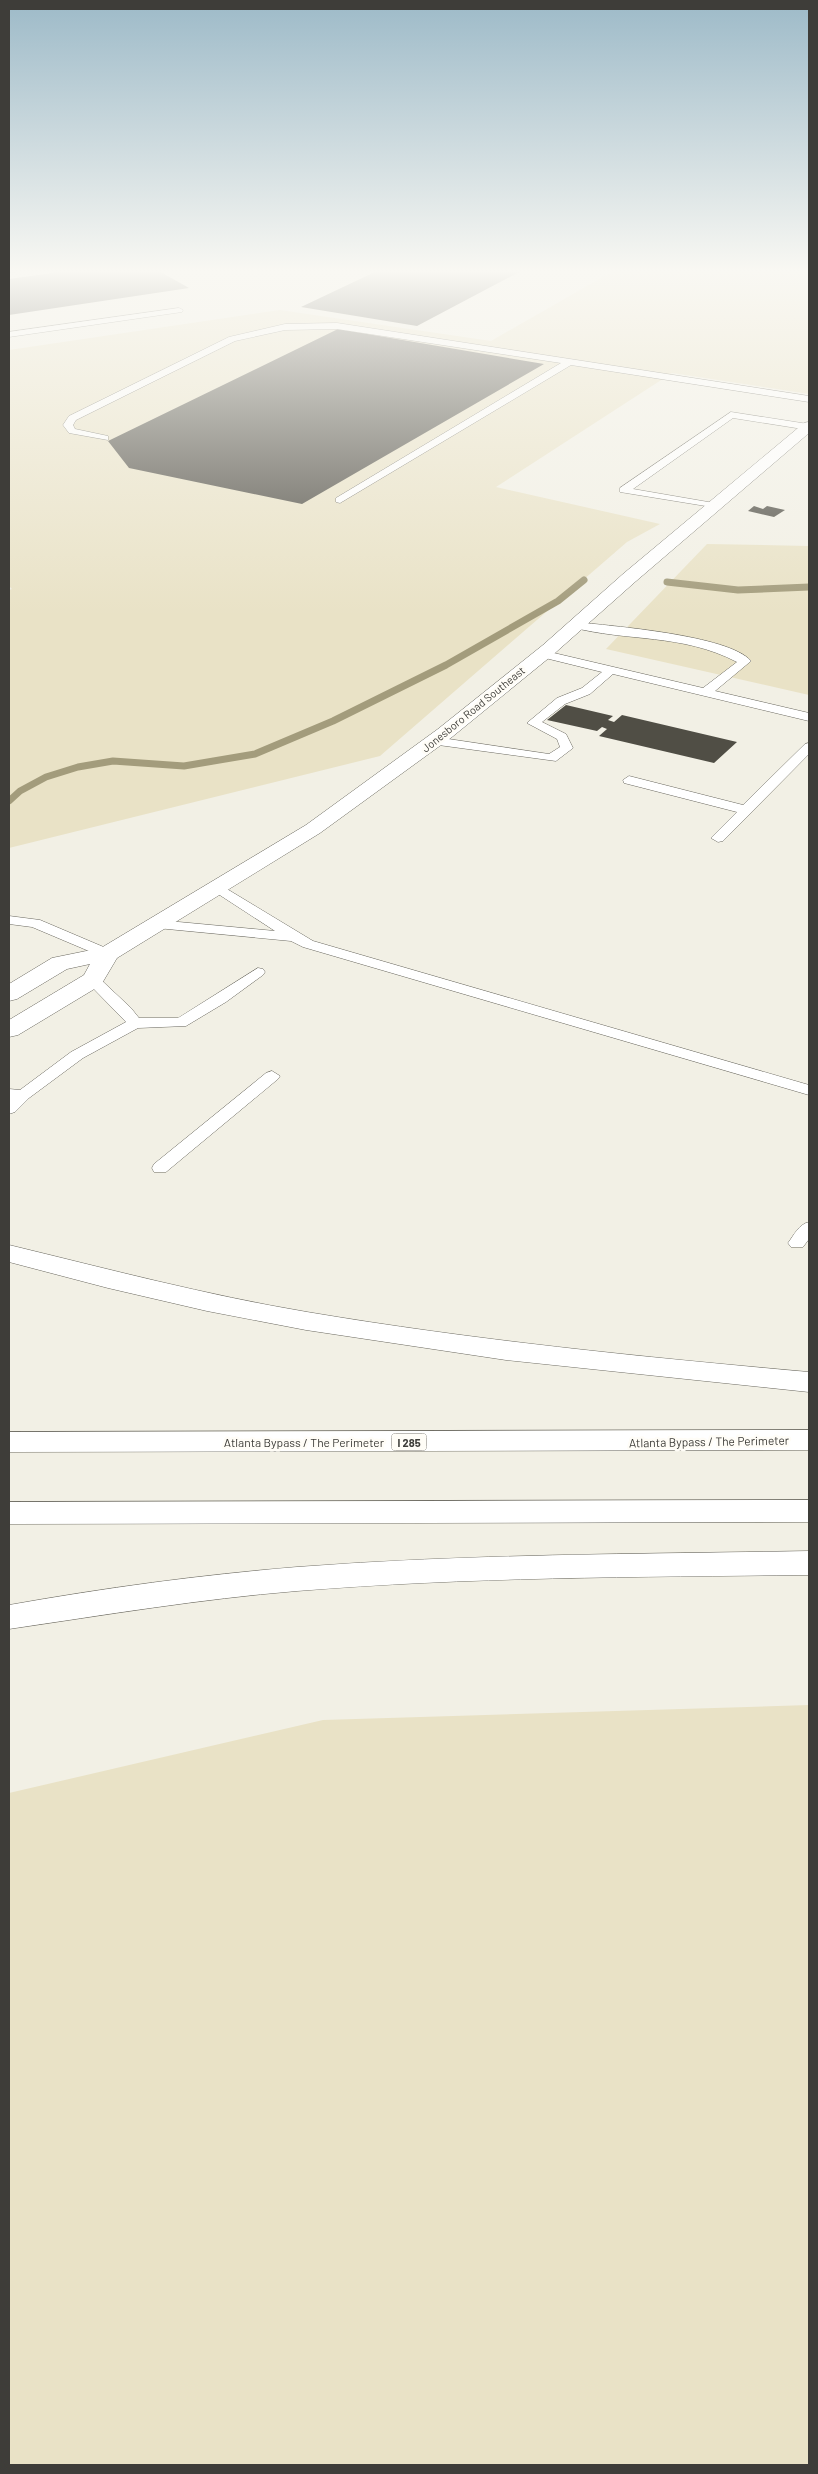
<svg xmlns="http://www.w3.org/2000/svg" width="818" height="2474" font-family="Barlow,sans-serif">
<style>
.green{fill:#e9e2c6}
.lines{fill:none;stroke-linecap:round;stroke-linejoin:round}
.stream{stroke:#a39c7c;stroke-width:7}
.building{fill:#504e45}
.service-casing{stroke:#6a685f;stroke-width:1}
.secondary-casing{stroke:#6a685f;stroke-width:1}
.motorway-casing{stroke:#6a685f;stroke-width:1}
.service{fill:#fff;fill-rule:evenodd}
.secondary{fill:#fff;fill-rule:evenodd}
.motorway{fill:#fff;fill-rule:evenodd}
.labels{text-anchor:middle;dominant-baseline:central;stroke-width:5;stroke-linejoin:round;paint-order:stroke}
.far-street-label{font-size:11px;fill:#3e3d39;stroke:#fffdf7}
.shield{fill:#fffdf7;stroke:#787772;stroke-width:1}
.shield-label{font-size:11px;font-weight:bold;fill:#3e3d39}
.street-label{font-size:12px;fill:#3e3d39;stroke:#fffdf7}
</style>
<rect width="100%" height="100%" fill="#f2f0e5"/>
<!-- green -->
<path class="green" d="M615,270h194v124l-137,-21 -176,114 164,37 -33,18 -247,214 -371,92v-258l3,-1 -3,-3v-236l271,-40 211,31z
M707,544l102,2v149l-203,-46z
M809,1705v760h-800v-672l314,-73z"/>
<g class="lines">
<!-- stream -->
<path class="stream" d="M667,582l71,8 71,-3
M9,801l11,-10 26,-14 32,-10 35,-6 71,5 71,-12 78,-33 113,-56 112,-64 26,-21"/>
</g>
<!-- building -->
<path class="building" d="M75,270h82l32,18 -180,27v-36z
M379,270h144l-106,56 -116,-19z
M338,329l206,35 -242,140 -173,-36 -21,-27z
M754,506l9,3 4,-3 18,4 -11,7 -26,-6z
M566,705l47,11 -5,4 6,2 8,-7 115,27 -23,21 -115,-27 8,-7 -5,-2 -5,4 -50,-11z"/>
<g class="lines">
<defs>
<path id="service" d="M9,270h15l-15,3z
M179,308l4,2 -1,2 -173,25v-5z
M337,323l472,73v6l-238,-37 -231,138 -4,-1v-4l225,-135 -224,-34 -52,1 -50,11 -159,79 -3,5 2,4 33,7v4l-39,-7 -6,-8 6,-9 160,-79 56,-13z
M731,412l77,12 1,6 -76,-12 -100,71 81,14 5,3 -1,2 -98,-16v-4z
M575,622c36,4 154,13 176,39l-36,30 94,22v8l-196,-47 -23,20 -25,10 -23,18 24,12 7,14 -17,13 -125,-17 -2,-3 2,-3 4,-1 114,17 11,-7 -3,-8 -30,-16 30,-25 25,-10 20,-16 -65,-16v-4l4,-2 162,38 34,-26c-56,-29 -109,-20 -166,-35l-2,-2z
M809,743v11l-86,87 -5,1 -7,-4 26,-26 -113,-29 -1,-3 6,-4 114,29 62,-61z
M217,883l96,58 496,144v10l-506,-148 -12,-6 -134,-13 -7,-4 7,-4 118,11 -63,-41 -2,-3 2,-3z
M9,916l31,4 73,31 2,3 -7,4 -5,-1 -71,-30 -23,-3z
M258,968l5,1 2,3 -2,3 -37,27 -40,24 -48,2 -55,30 -54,40 -14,14 -6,2v-25l11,1 51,-38 55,-30 -38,-39 -2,-3 2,-3h10l33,31 8,10h39z
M272,1071l8,5 -2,3 -112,93h-12l-2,-4 2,-4 112,-91z
M809,1222v17l-6,8h-12l-3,-4c6,-8 11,-19 21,-21z"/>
<path id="secondary" d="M809,422v11l-174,149 -80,71 -103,84 -132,96 -203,125 -16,27 -83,50 -9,2v-17l75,-45 6,-11 -23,5 -50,30 -8,2v-17l43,-26 49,-10 205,-123 132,-96 105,-84 80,-71 181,-151z"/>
<path id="motorway" d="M9,1245c99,24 197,50 298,67 166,28 334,45 502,60v20l-303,-32 -200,-30 -99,-19 -99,-23 -99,-26z
M809,1430v20l-800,2v-20z
M809,1500v22l-800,2v-22z
M809,1551v24c-171,2 -342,2 -512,16 -97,8 -192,24 -288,38v-24c95,-17 191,-30 288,-38 170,-13 341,-13 512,-16z"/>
</defs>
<!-- service casing -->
<use href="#service" class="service-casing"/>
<!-- secondary casing -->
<use href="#secondary" class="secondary-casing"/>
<!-- motorway casing -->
<use href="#motorway" class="motorway-casing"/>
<!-- service -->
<use href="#service" class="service"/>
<!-- secondary -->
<use href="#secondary" class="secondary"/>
<!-- motorway -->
<use href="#motorway" class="motorway"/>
</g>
<!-- sky -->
<linearGradient id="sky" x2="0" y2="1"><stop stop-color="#9dbac8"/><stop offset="0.44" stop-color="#f9f8f3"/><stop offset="1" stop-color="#f9f8f3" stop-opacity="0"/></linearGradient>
<rect width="818" height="616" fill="url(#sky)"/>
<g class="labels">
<!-- far-street labels -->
<g class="far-street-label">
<text transform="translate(473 709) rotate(-39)">Jonesboro Road Southeast</text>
</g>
<!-- shield labels -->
<rect class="shield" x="391.5" y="1433.5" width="35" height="17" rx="4"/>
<g class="shield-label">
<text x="409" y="1442">I 285</text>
</g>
<!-- street labels -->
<g class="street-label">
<text transform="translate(709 1441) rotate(-1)">Atlanta Bypass / The Perimeter</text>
<text x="304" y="1442">Atlanta Bypass / The Perimeter</text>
</g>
</g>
<!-- border -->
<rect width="818" height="2474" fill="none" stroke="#3e3d39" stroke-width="20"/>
</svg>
